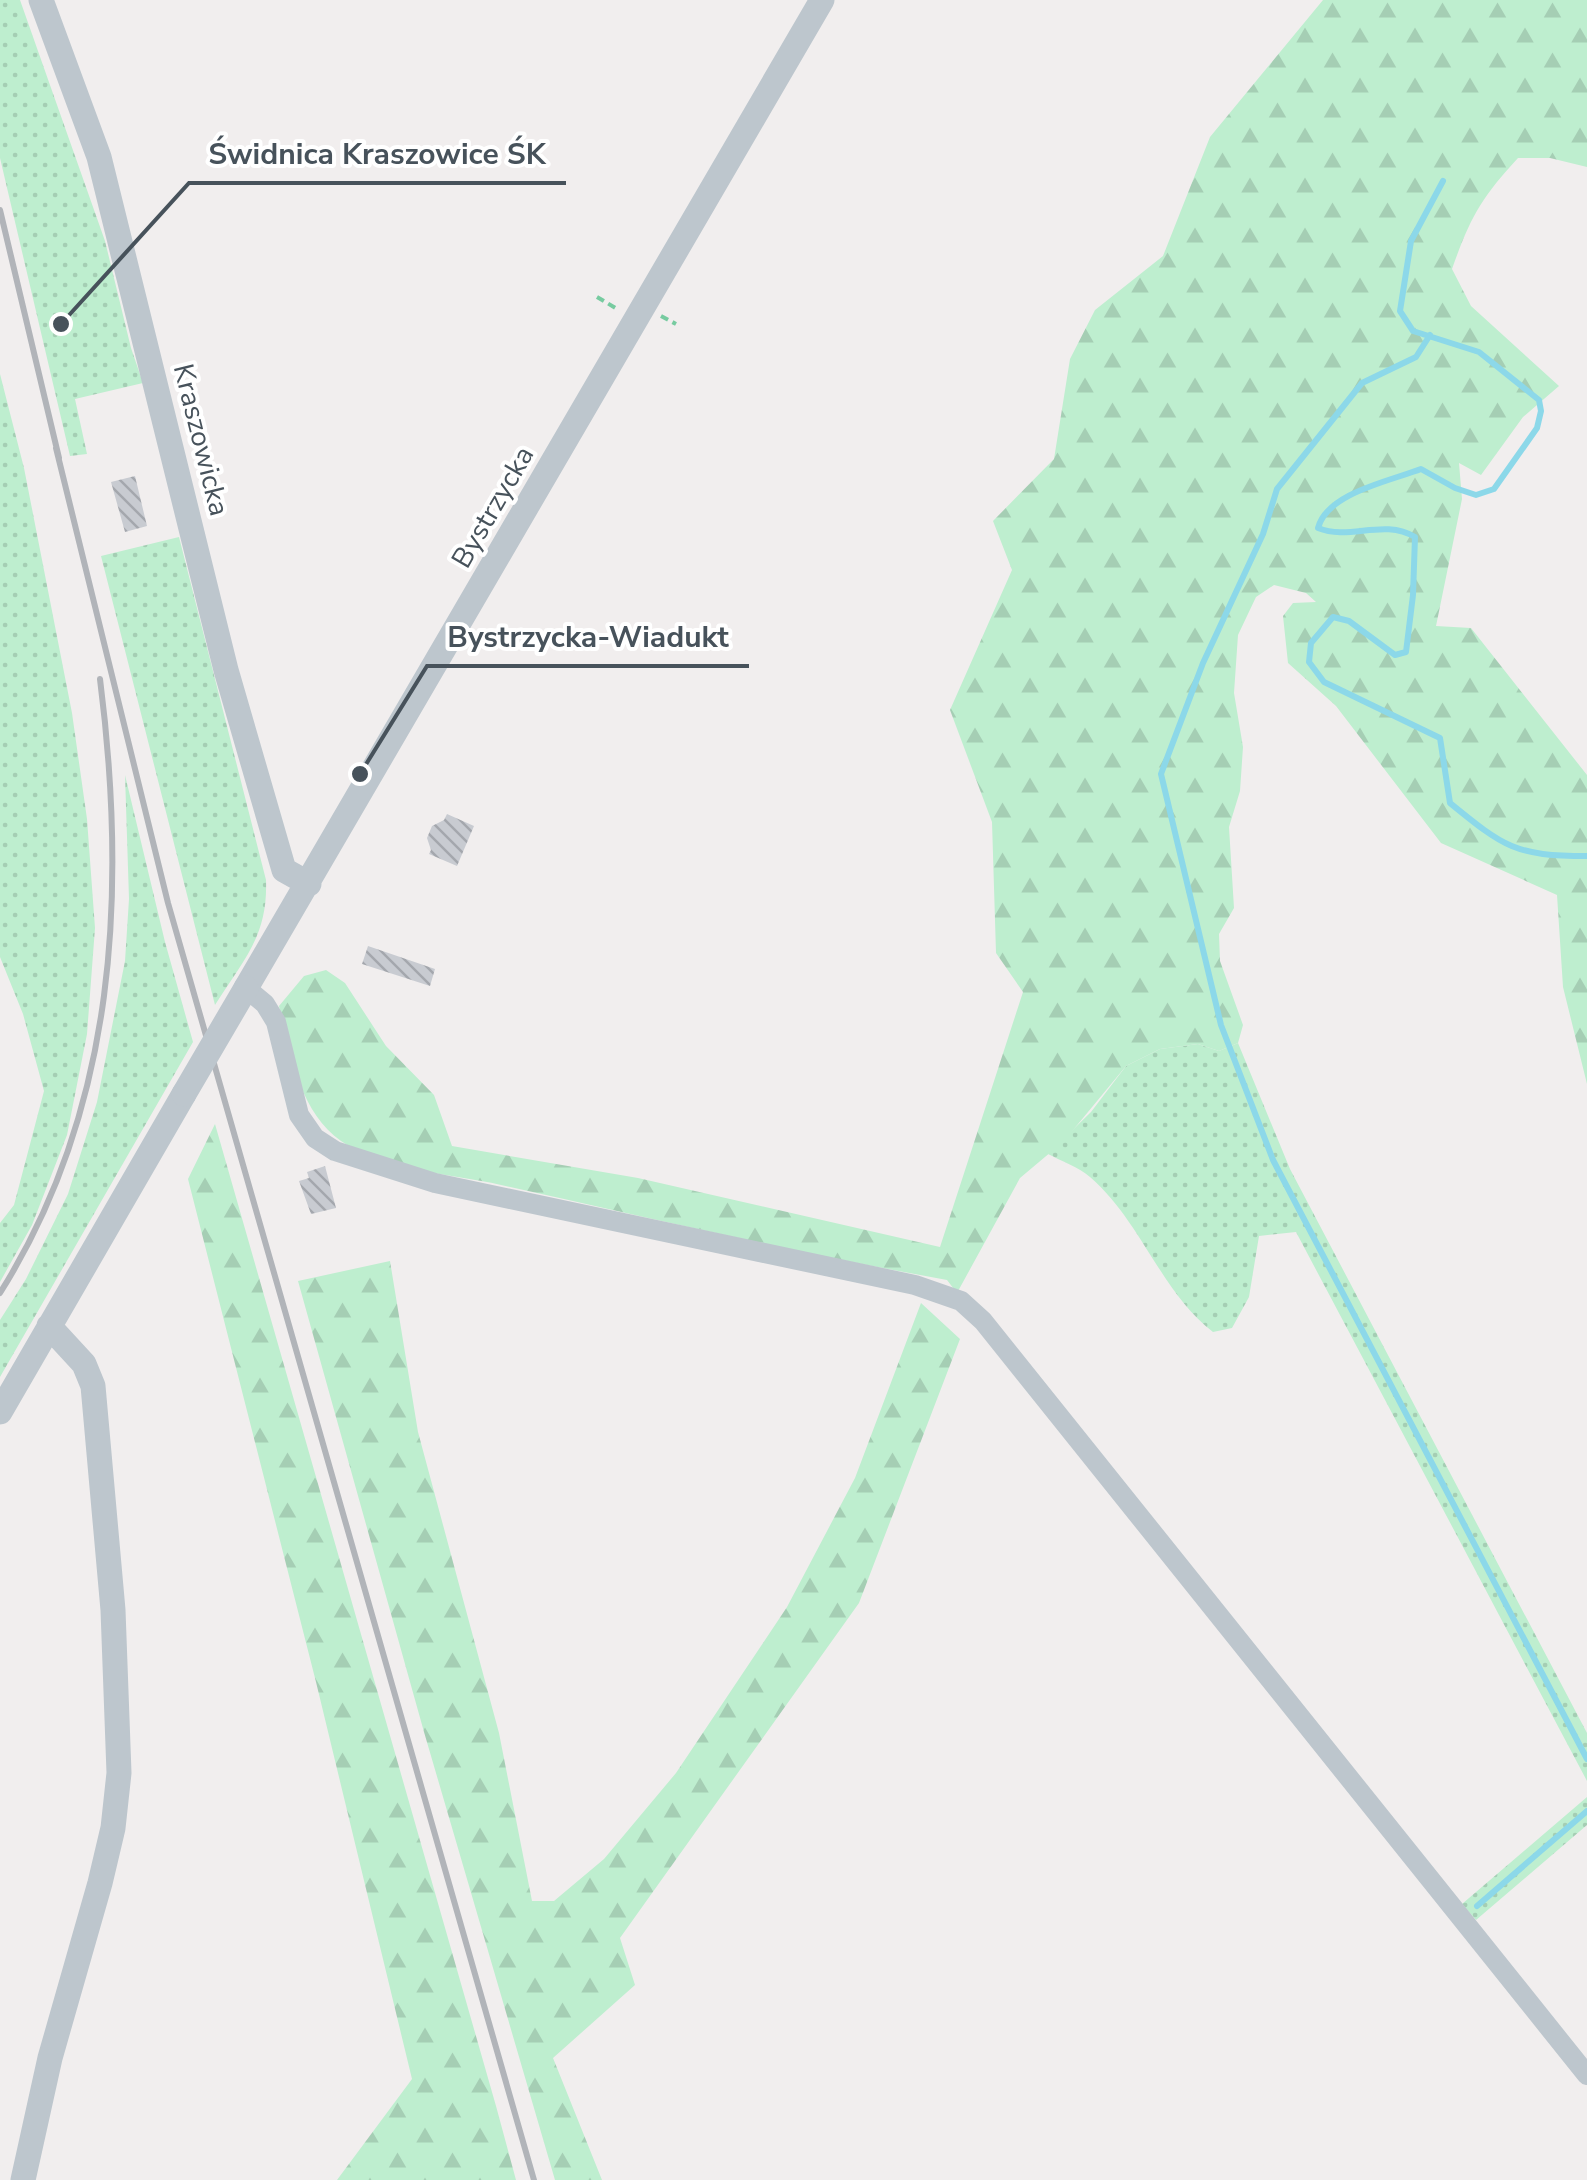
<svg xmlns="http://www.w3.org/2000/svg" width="1587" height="2180" font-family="'Nunito Sans',sans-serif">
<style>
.grass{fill:url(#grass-dots)}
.forest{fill:url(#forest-firs)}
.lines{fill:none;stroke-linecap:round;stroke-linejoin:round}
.stream{stroke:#8cd8e9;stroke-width:6}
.building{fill:url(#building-back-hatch)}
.path{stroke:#77cba0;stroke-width:4;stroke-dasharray:8 5;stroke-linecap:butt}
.minor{stroke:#bdc6cd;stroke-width:20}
.tertiary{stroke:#bdc6cd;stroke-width:25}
.rail{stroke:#b1b4b9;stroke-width:6}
.tertiary-bridge{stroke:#bdc6cd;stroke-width:25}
.labels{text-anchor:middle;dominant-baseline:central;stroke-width:8;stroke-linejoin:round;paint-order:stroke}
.street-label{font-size:28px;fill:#47525b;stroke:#fff}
.leader{fill:none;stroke:#47525b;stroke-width:4}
.callout-dot{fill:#47525b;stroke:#fff;stroke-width:4}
.callout-label{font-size:30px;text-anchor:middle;font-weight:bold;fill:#47525b;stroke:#fff;stroke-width:8;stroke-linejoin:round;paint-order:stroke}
</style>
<defs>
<pattern id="grass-dots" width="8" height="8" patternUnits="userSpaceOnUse" patternTransform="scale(2.5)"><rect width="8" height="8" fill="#beeecf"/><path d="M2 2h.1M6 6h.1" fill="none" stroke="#a5ceb4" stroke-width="1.8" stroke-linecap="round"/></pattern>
<pattern id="forest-firs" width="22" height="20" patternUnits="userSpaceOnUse" patternTransform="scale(2.5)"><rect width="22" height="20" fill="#beeecf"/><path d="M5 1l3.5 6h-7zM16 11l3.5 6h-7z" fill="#a5ceb4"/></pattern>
<pattern id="building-back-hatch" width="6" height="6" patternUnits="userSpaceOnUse" patternTransform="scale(2.5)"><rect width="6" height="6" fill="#c8cbd1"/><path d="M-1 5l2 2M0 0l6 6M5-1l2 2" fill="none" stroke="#a4a7ad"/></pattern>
</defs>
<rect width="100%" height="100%" fill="#f1eeee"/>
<!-- grass -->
<path class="grass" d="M0,0h20l85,241 26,107 12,35 -68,16 12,55 -17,2 -70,-298z
M0,374l24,94 48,245 15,106 8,109 -8,106 -20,101 -35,90 -32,57v-59l14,-18 30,-114 -21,-77 -23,-57z
M179,537l87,343c2,56 -22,79 -51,125l-114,-449z
M125,775l40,167 28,100 -193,335v-57l26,-41 42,-85 29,-92 28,-141 4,-62z
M1238,1043l52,126 297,564v48l-291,-549 -37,4 -10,61 -17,31 -19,4c-52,-40 -72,-111 -123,-155 -11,-10 -29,-16 -42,-23l43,-42 35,-46 34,-17 38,-5 21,7z
M1587,1797v28l-111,95 -14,-16z"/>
<!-- forest -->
<path class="forest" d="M1323,0h264v167l-37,-9h-32c-37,40 -48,60 -66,111l19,37 88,80 -36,31 -42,58 -22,-12 3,36 -26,127 35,2 116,147v309l-24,-97 -6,-92 -116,-52 -105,-137 -48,-43 -5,-47 10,-13 23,-1 -10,-9 -32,-8 -18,12 -18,38 -4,58 9,54 -3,44 -11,36 5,81 -15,26 1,27 23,64 -5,18 -19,8 -21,-7 -38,5 -34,17 -62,75 -44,37 -63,115 -10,-13c-150,-27 -298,-62 -446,-95 -51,-12 -116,-13 -160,-44 -42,-30 -51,-88 -62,-135l25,-30 22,-6 19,13 41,63 48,49 18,51 186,32 302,69 83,-255 -27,-39 -4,-131 -42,-112 62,-140 -19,-49 61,-62 16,-100 25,-49 68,-54 47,-119z
M215,1124l281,982 20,74h-179l75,-101 -96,-397 -128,-503z
M390,1261l28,171 81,301 33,168h22l50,-42 72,-86 111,-166 68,-129 66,-175 39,36 -101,264 -239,335 15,47 -82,73 49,122h-47l-131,-448 -126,-451z"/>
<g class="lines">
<!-- stream -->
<path class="stream" d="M1443,181l-32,60 -11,70 13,20 66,21 60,48 2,11 -4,17 -43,61 -18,6 -21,-7 -34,-19c-31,12 -94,24 -103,59 32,13 65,-10 97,9l-2,58 -7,57 -11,3 -46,-34 -16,-4 -22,26 -2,19 15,20 116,56 10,65c54,44 65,53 137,53
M1430,335l-14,22 -54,26 -85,106 -14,45 -60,129 -42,111 60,251 52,135 314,599
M1477,1906l110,-95"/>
</g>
<!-- building -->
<path class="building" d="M68,314l4,15 -18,4 -4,-14z
M135,476l12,50 -22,6 -14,-50z
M447,814l27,12 -17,40 -28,-12 2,-4 -4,-12 5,-12 12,-6z
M368,946l67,23 -5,17 -68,-22z
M325,1166l11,42 -25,6 -12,-33 10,-3 -2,-6z"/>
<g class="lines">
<!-- path -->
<path class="path" d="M597,297l22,13
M661,316l15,8"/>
<!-- minor -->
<path class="minor" d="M246,988l19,16 11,18 23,93 16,23 20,13 100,32 480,102 46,16 22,20 604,754"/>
<!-- tertiary -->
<path class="tertiary" d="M41,0l58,157 127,513 58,200 25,14
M246,988l576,-988
M0,1412l184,-318
M23,2180l27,-122 50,-175 13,-55 6,-55 -6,-163 -20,-224 -9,-22 -35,-38"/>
<!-- rail -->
<path class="rail" d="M0,210l59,248
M56,448l112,455 366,1277
M0,1293c117,-186 127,-402 100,-614"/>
<!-- tertiary-bridge -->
<path class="tertiary-bridge" d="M184,1094l62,-106"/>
</g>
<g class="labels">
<!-- street labels -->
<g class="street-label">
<text transform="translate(201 440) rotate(76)">Kraszowicka</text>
<text transform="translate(493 507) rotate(-60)">Bystrzycka</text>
</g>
</g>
<!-- callouts -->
<path class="leader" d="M61 324L189 183H566M360 774L427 666H749"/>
<g class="callout-dot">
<circle cx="61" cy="324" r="10"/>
<circle cx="360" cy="774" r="10"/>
</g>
<g class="callout-label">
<text x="377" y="164">Świdnica Kraszowice ŚK</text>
<text x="588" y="647">Bystrzycka-Wiadukt</text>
</g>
</svg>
